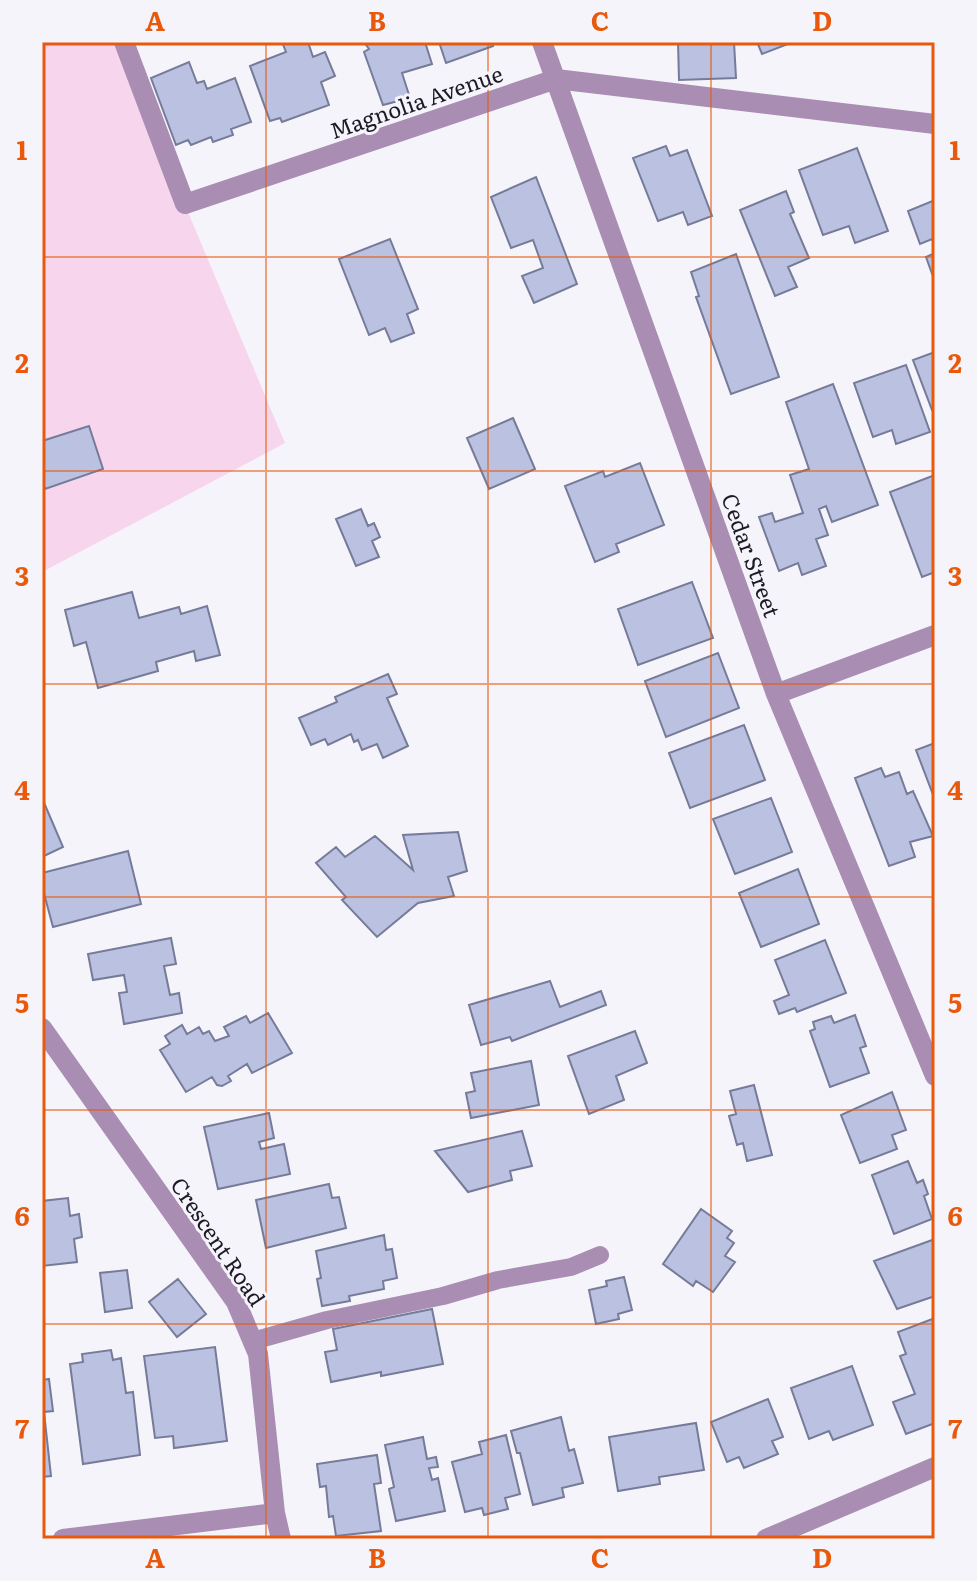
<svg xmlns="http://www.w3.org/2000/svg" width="977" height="1581" font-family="Literata,serif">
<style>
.green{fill:#f7d5ec}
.building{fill:#bbc1e1;stroke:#757b98;stroke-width:2}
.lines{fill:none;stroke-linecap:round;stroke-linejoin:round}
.service{stroke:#a98db3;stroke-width:18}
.minor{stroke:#a98db3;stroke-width:20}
.grid{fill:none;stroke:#e8590c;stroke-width:2;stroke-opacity:0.55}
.labels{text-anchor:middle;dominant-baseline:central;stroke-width:6;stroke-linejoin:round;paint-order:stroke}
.street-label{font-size:22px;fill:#1d1a26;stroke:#f6f4fb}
.neatline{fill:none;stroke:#e8590c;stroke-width:3}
.grid-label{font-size:26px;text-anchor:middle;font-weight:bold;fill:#e8590c}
</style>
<rect width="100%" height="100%" fill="#f6f4fb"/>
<!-- green -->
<path class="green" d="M42,42h82l48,132 113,269 -243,129z"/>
<!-- building -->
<path class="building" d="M282,42h26l5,15 12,-5 10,24 -14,6 8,23 -47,17 -2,-4 -10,3 -20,-55 36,-14z
M364,42h61l7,22 -30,9 8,25 -27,7 -19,-53 5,-3z
M439,42h53l1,4 -47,17z
M678,42h56l2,36 -57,2z
M757,42h36l-31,12z
M189,62l8,21 7,-2 3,8 28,-11 16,44 -20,7 2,6 -20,7 -2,-5 -20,8 -3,-5 -12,5 -25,-67z
M666,146l4,10 17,-6 25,66 -24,9 -5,-13 -25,9 -25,-63z
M857,148l31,83 -33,12 -6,-17 -26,9 -24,-65z
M536,177l41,107 -43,19 -12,-27 21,-8 -10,-28 -22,8 -20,-51z
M786,191l8,21 -4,2 19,44 -21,9 9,20 -22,9 -35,-86z
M935,200v47l-3,-8 -12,5 -12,-33z
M390,239l28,70 -11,5 7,19 -23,9 -6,-14 -16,7 -30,-76z
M935,253v29l-9,-25z
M736,254l43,123 -48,17 -35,-97 3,-1 -8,-24z
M935,352v57l-3,1 -19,-50z
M906,365l24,67 -34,12 -4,-14 -19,7 -19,-54z
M833,384l45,121 -46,17 -6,-16 -7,3 9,26 -12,4 10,27 -24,9 -4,-12 -19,8 -20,-54 13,-4 3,9 28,-9 -13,-38 19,-6 -23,-67z
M513,418l22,51 -46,20 -22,-51z
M89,426l14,43 -58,20 -3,-9v-39z
M640,463l24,62 -48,19 3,8 -24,10 -30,-76 38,-15 2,6z
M935,475v97l-13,5 -32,-85z
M361,509l7,17 6,-3 6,14 -8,4 7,16 -23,9 -20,-47z
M692,582l21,56 -75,27 -20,-56z
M132,592l7,26 40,-11 2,7 26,-8 13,49 -24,6 -2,-10 -38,11 2,9 -60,17 -12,-46 -12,4 -9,-36z
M718,653l21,55 -73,29 -21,-56z
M388,674l9,20 -10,4 21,48 -25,12 -6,-14 -15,6 -4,-10 -4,2 -3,-8 -23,11 -3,-6 -14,6 -12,-27 38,-16 -2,-5z
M744,725l21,55 -75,28 -21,-55z
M935,743v57l-19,-50z
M881,768l4,9 14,-5 8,22 6,-3 20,45 -23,6 5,15 -26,9 -34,-88z
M42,798l21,49 -21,10z
M771,798l21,54 -57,22 -22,-55z
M458,832l9,39 -19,6 6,19 -36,7 -41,34 -35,-37 4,-3 -30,-34 20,-16 9,10 30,-21 38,34 -10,-35z
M128,851l13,53 -88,23 -11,-41v-13z
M798,869l21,55 -58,23 -22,-54z
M171,938l5,26 -12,2 6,29 9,-2 3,20 -58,11 -5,-31 8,-1 -3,-17 -31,5 -5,-26z
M825,940l21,53 -49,19 -2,-4 -16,6 -5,-13 15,-6 -14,-35z
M550,981l10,26 41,-16 5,14 -94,36 -2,-4 -29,8 -12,-40z
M268,1013l24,40 -40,20 -5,-9 -19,12 3,5 -9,5 -5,-1 -5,-8 -26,15 -26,-42 10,-6 -5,-8 17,-11 5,9 12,-7 4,7 6,-3 6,10 14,-5 -5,-9 22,-11 4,7z
M855,1015l11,31 -6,2 9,25 -39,14 -20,-56 5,-2 -2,-7 18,-6 3,7z
M635,1031l12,32 -31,13 8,24 -35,14 -21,-58z
M531,1061l8,44 -68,13 -5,-25 9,-2 -4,-18z
M754,1085l18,70 -25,6 -4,-18 -6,2 -8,-29 7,-2 -6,-23z
M892,1092l14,38 -14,5 5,14 -37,14 -19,-48z
M269,1113l5,25 -15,4 2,7 23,-5 6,30 -72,15 -14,-62z
M522,1131l10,35 -22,5 2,9 -44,12 -33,-41z
M908,1161l9,22 6,-3 5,14 -4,2 8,23 -38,15 -22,-59z
M329,1184l3,14 7,-1 7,31 -80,20 -10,-48z
M68,1198l2,18 9,-2 3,23 -8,2 3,23 -35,4v-65z
M701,1209l31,22 -5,7 7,5 -9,13 10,6 -22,30 -17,-11 -3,5 -30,-22z
M384,1235l2,15 6,-1 5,29 -14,3 1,8 -35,7 1,5 -28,5 -5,-27 4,-1 -5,-27z
M935,1239v57l-38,13 -23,-48z
M127,1270l5,38 -27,4 -5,-39z
M624,1277l8,33 -14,4 1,5 -23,5 -7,-34 18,-4 -1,-5z
M178,1279l28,35 -29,23 -28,-35z
M432,1309l11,55 -62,12v-4l-50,10 -6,-30 12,-2 -4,-21z
M935,1318v105l-29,11 -13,-32 22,-8 -15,-38 6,-2 -8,-22z
M215,1347l12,94 -53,7 -1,-12 -18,2 -11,-82z
M111,1350l2,10 8,-2 5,35 7,-1 7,63 -57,9 -13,-100 13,-2 -1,-8z
M852,1366l21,59 -40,15 -4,-9 -20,8 -18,-51z
M49,1379l4,32 -9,1 7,64 -9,1v-97z
M768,1399l15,38 -11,4 6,13 -34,14 -5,-11 -12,5 -16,-40z
M561,1417l8,34 5,-2 9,34 -21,5 2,9 -31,8 -13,-52h-3l-6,-22z
M696,1423l8,47 -45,7 1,7 -42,7 -9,-54z
M506,1435l14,59 -15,4 3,11 -24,6 -2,-7 -17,4 -13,-50 30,-8 -3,-12z
M423,1437l4,22 9,-2 2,10 -9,1 3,12 6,-2 7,33 -49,10 -7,-32 5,-2 -9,-42z
M377,1455l4,28 -7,1 7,47 -45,5 -3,-20 -4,1 -3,-31 -6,1 -3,-23z"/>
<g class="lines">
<!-- service -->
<path class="service" d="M253,1341l74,-21 116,-24 55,-16 73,-13 29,-12"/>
<!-- minor -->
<path class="minor" d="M124,42l61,162 371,-125 379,45
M542,42l234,652 159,382
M776,694l159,-59
M42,1028l194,274 22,52 17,159
M63,1539l212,-26 6,26
M766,1539l169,-72"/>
</g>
<!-- grid -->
<path class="grid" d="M266,42v1497M488,42v1497M711,42v1497M42,257h893M42,471h893M42,684h893M42,897h893M42,1110h893M42,1324h893"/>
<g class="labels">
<!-- street labels -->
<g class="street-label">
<text transform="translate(416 101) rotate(-19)">Magnolia Avenue</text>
<text transform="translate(752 555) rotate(70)">Cedar Street</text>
<text transform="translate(219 1241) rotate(56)">Crescent Road</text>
</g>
</g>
<!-- border -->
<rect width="977" height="1581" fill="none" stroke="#f6f4fb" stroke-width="88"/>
<rect x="44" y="44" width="889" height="1493" class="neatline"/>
<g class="grid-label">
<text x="155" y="31">A</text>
<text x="377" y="31">B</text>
<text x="600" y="31">C</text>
<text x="822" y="31">D</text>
<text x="22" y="160">1</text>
<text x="955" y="160">1</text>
<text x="22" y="373">2</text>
<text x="955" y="373">2</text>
<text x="22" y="586">3</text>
<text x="955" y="586">3</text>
<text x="22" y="800">4</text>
<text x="955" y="800">4</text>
<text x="22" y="1013">5</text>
<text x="955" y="1013">5</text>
<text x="22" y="1226">6</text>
<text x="955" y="1226">6</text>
<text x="22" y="1439">7</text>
<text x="955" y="1439">7</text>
<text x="155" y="1568">A</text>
<text x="377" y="1568">B</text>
<text x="600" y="1568">C</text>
<text x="822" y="1568">D</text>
</g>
</svg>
